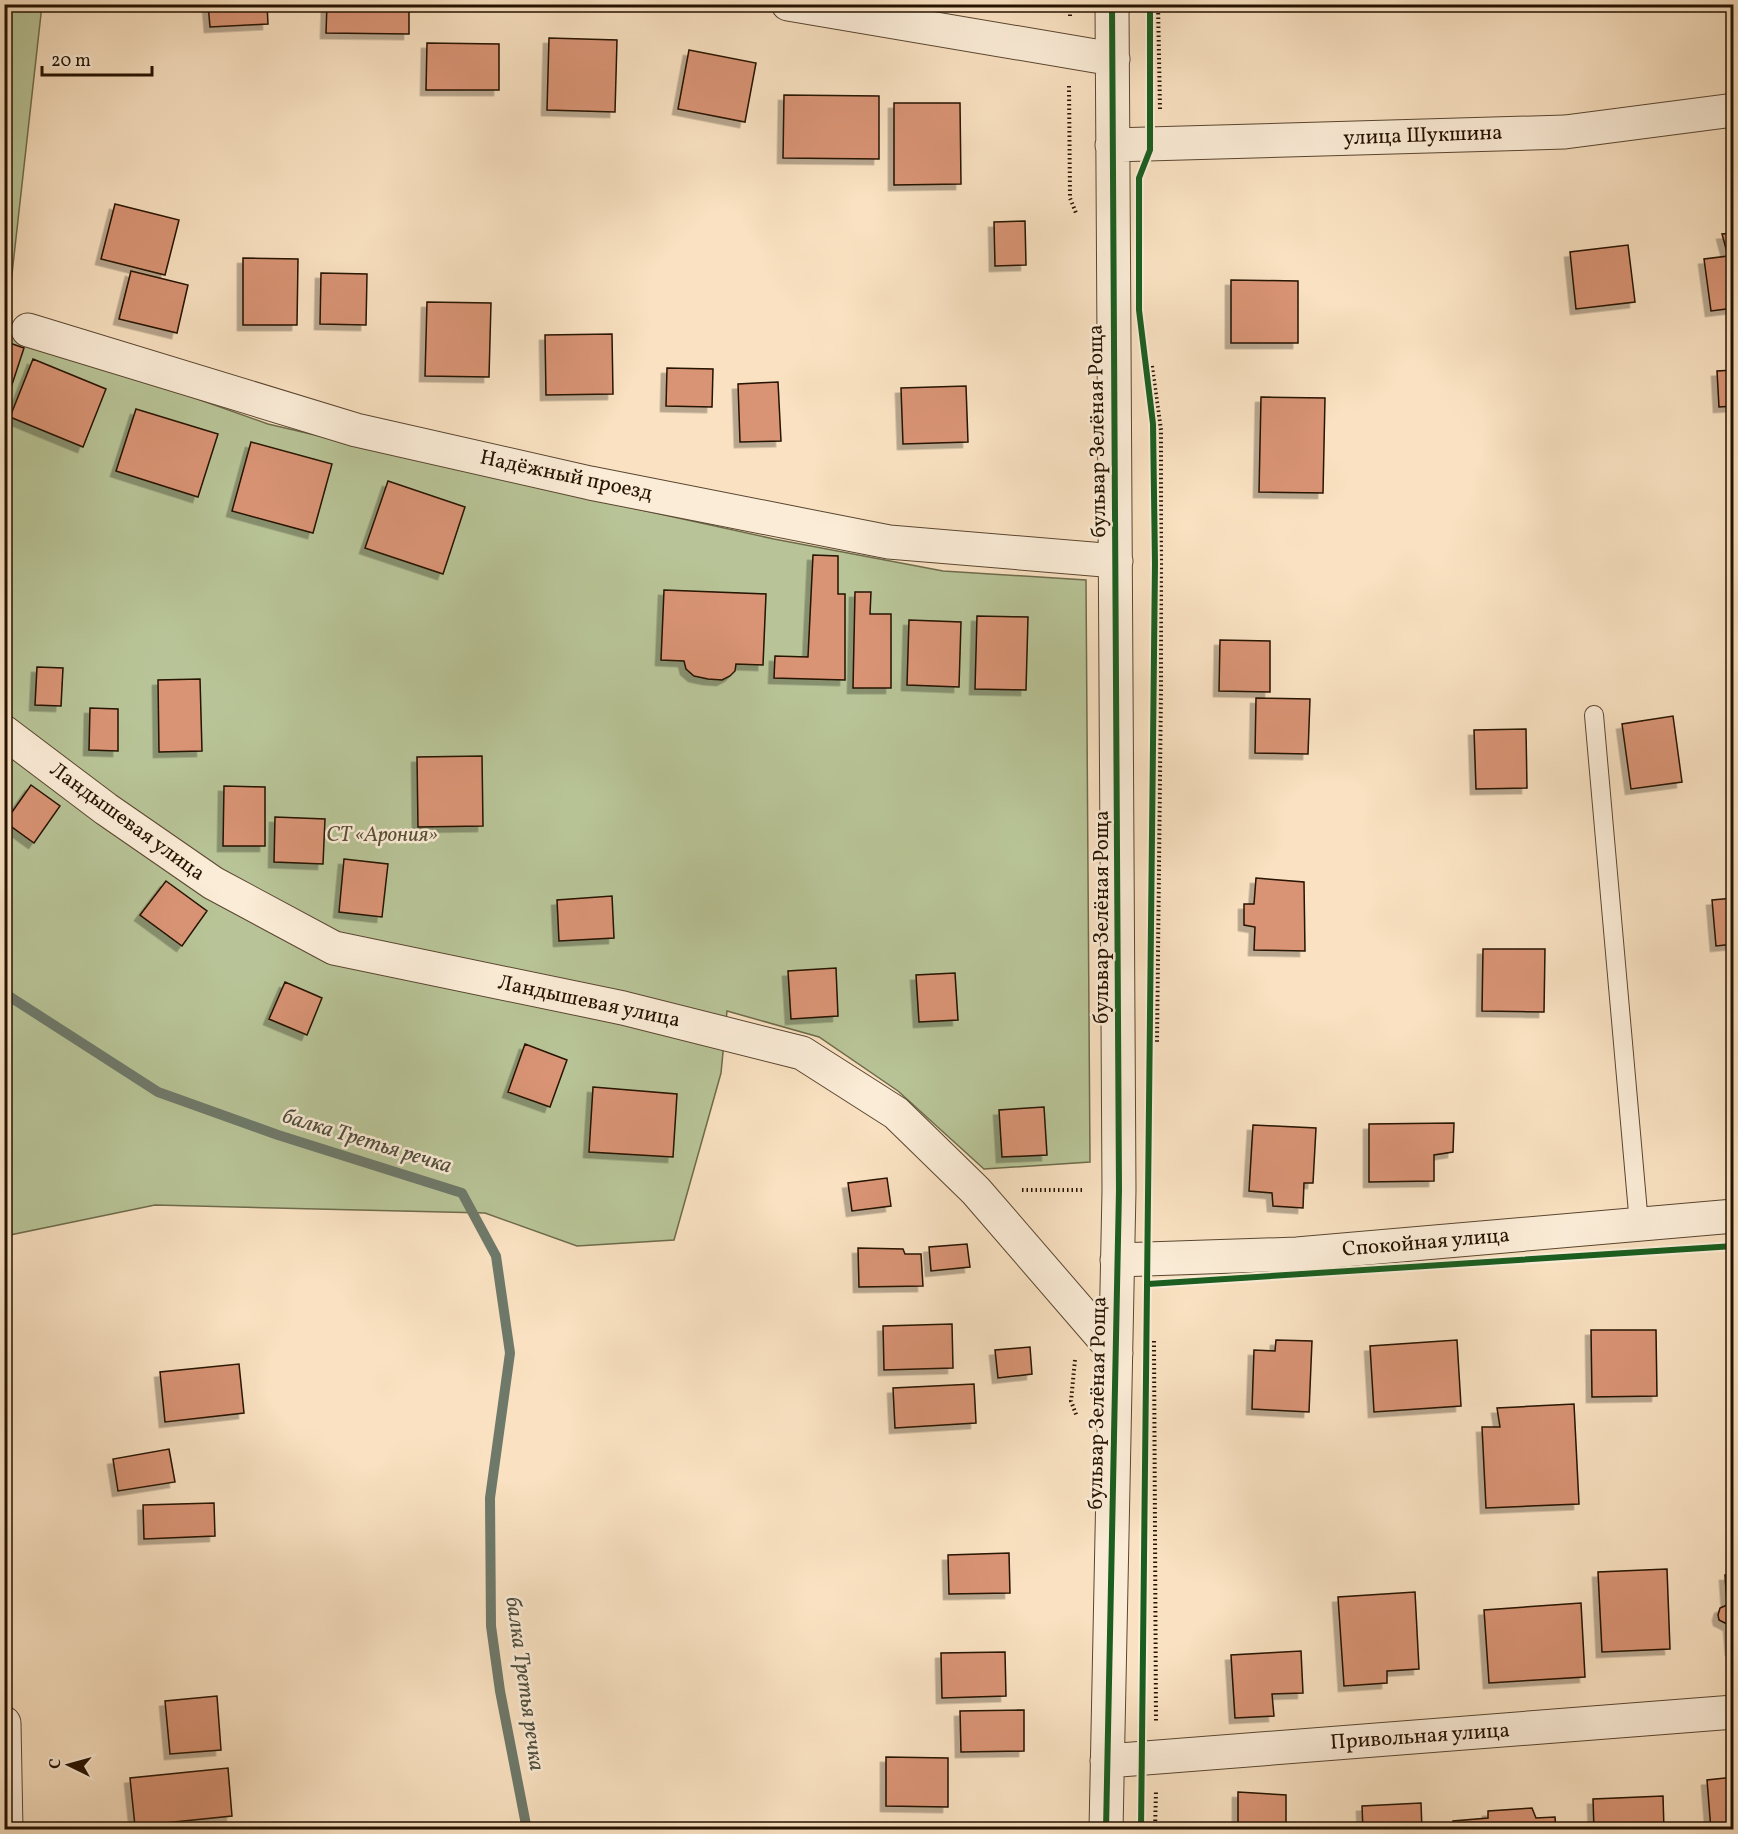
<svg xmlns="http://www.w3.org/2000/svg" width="1738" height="1834" font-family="Vollkorn,serif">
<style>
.green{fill:#b8c497;stroke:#6e6b4c;stroke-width:1.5}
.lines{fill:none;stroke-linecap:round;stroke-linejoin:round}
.stream{stroke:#6e796a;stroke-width:10}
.building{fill:#d99474;stroke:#251200;stroke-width:1.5;filter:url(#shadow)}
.lane-casing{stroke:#5a4630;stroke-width:20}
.street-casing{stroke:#5a4630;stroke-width:35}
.path{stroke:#251200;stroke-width:4;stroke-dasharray:1.5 3;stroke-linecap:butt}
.lane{stroke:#fbecd7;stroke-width:18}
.street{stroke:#fbecd7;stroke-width:33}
.cycleway-casing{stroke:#fbecd7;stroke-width:10}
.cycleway{stroke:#1b5e20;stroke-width:6}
.labels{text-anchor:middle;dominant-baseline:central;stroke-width:5;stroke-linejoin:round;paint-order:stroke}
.street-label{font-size:21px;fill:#251200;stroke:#fbecd7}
.park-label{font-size:21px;font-style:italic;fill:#585035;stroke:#fbecd7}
.water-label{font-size:22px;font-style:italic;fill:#4f4e3e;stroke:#fbecd7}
</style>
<defs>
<filter id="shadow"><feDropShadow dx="-5.5" dy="5.5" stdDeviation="0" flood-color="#0004"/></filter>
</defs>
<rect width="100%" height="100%" fill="#f9e1c1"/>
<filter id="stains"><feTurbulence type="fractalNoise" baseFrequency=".00333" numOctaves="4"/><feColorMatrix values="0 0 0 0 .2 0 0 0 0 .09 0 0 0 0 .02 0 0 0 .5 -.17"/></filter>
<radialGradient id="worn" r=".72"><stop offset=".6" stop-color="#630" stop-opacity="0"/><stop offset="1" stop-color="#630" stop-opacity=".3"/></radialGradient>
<!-- green -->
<path class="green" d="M5,4l37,1 -32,287 -5,20z
M5,331l263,93 287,67 219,48 169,32 143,9 4,582 -106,7 -86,-78 -79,-54 -92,-26 -6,62 -47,167 -97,6 -92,-33 -330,-8 -150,31z"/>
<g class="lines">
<!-- stream -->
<path class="stream" d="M4,993l154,99 120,43 184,58 34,63 14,97 -20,145 1,128 9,65 27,139"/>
</g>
<!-- building -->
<path class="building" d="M208,4h59l1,20 -58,3z
M327,4h82v30l-83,-1z
M549,38l68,2 -2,72 -68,-2z
M427,43l72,1v46h-73z
M689,50l67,13 -11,59 -67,-13z
M784,95l95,1v63l-96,-1z
M894,103h66l1,81 -67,1z
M115,204l64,16 -14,55 -64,-16z
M1025,221l1,44 -31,1 -1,-44z
M1734,233v75l-23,3 -7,-52 24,-3 -6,-22z
M1628,245l7,57 -59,7 -6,-57z
M243,258l55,1 -1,66h-54z
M131,271l57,14 -11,48 -58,-14z
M321,273l46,1 -1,51 -46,-1z
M1231,280l67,1v62h-67z
M427,302l64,1 -2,74 -64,-1z
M612,334l1,60 -67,1 -1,-60z
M4,341l20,7 -20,61z
M33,359l73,30 -23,58 -73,-30z
M667,368l46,1 -1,38 -46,-1z
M1734,370v36l-15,1 -2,-36z
M778,382l3,59 -41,1 -2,-58z
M966,386l2,56 -65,2 -2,-56z
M1261,397l64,1 -2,95 -64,-1z
M136,409l82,25 -20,63 -82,-26z
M251,442l81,22 -19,69 -81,-22z
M388,481l77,26 -22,67 -78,-26z
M813,555l25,1v38h7v86l-71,-2 1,-22 33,1z
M664,590l102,4 -3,71 -27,-1 -1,7 -5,5 -8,4 -14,-1 -14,-3 -8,-7 -2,-8 -23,-1z
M855,592h16l-1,22h21v74h-38z
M977,616l51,1 -2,73 -51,-1z
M909,620l52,2 -2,65 -52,-2z
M1220,640l50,1v51l-51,-1z
M37,667l26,1 -2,38 -26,-1z
M200,679l2,72 -43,1 -1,-72z
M1256,698l54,1 -2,55 -53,-1z
M90,708l28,1v42l-29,-1z
M1673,716l9,66 -51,7 -9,-65z
M1526,729l1,59 -51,1 -2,-59z
M482,756l1,70 -65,1 -1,-70z
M31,785l29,21 -26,37 -29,-21z
M224,786l41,1v59h-42z
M275,817l50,2 -2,45 -49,-2z
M344,859l44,5 -6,53 -43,-5z
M1256,878l48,4 1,69 -51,-1 1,-23 -11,-2v-21h10z
M166,881l41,30 -25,35 -42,-31z
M612,896l2,42 -55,3 -2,-41z
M1734,898v46l-18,2 -4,-46z
M1483,949h62l-1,63 -62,-1z
M836,968l2,48 -47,3 -3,-48z
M955,973l3,47 -39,2 -3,-47z
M285,982l37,16 -15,37 -38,-16z
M525,1044l42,16 -17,47 -42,-15z
M593,1087l84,7 -4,63 -84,-5z
M1044,1107l3,48 -45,2 -3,-47z
M1454,1123l-1,29 -19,3v26l-65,1v-58z
M1253,1125l63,3 -3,55h-9l-1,25 -30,-2 -1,-13 -23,-2z
M887,1178l4,28 -39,5 -4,-28z
M967,1244l3,23 -39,4 -2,-24z
M858,1248l45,1 2,5h16l2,32 -64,1z
M952,1324l1,44 -69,2 -1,-44z
M1591,1330h65l1,66 -65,1z
M1276,1340l36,1 -3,71 -57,-3 2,-59 21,1z
M1457,1340l4,66 -87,6 -4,-66z
M1030,1347l2,27 -34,4 -3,-28z
M239,1364l5,49 -79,9 -5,-50z
M974,1384l2,39 -81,5 -2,-40z
M1574,1404l5,100 -93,4 -4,-81h18l-3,-19z
M169,1449l6,33 -57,9 -5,-32z
M214,1503l1,33 -71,3 -1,-34z
M1009,1553l1,40 -61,1 -1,-39z
M1667,1569l3,80 -68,3 -4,-80z
M1725,1575h9v75h-3l-2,-25 -10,-5 -1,-5 2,-7 7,-3z
M1415,1592l4,77 -32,2v12l-43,3 -6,-89z
M1581,1603l4,74 -96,6 -5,-73z
M1301,1651l2,42 -31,1 2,22 -39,2 -4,-63z
M1005,1652l1,44 -64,2 -1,-45z
M217,1696l4,54 -51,4 -5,-53z
M1024,1710v41l-63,1 -1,-41z
M886,1757l62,1v49l-62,-1z
M228,1768l4,48 -97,10 -5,-48z
M1734,1777v53h-23l-4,-50z
M1238,1792l48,3v35h-48z
M1663,1796l1,34h-70l-1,-31z
M1421,1803l1,27h-59l-1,-24z
M1532,1808l4,10 19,-1 1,13h-102l-1,-9 35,-3v-7z"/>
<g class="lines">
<defs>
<path id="lane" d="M1594,715l45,509"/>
<path id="street" d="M788,4l325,55
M1112,145l453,-13 169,-22
M28,330l328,100 234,53 299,59 227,19
M4,732l102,77 107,74 121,65 289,60 179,45 94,60 80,78 140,162
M1117,1260l180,-6 437,-38
M4,1723l2,107
M1107,1761l627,-49
M1106,1830l13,-640 -7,-1186"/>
</defs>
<!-- lane casing -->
<use href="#lane" class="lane-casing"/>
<!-- street casing -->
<use href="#street" class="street-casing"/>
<!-- path -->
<path class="path" d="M1158,4l2,105
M1070,16v-12
M1069,86l1,112 6,15
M1152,366l9,64v257l-4,355
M1022,1190h62
M1154,1341l2,382
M1075,1360l-4,41 6,16
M1155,1830l1,-39"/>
<!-- lane -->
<use href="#lane" class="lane"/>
<!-- street -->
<use href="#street" class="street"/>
<defs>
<path id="cycleway" d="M1148,1284l586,-38
M1106,1830l13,-640 -7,-1186
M1141,1830l14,-1267 -2,-139 -14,-114v-132l11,-28v-146"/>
</defs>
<!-- cycleway casing -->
<use href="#cycleway" class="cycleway-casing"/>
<!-- cycleway -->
<use href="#cycleway" class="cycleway"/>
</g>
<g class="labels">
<!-- street labels -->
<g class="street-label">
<text transform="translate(1423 136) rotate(-2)">улица Шукшина</text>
<text transform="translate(1098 431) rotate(-91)">бульвар Зелёная Роща</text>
<text transform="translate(566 476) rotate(12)">Надёжный проезд</text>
<text transform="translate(127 822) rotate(36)">Ландышевая улица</text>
<text transform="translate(1102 917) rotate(-90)">бульвар Зелёная Роща</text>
<text transform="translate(589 1002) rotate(12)">Ландышевая улица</text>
<text transform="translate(1426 1243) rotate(-5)">Спокойная улица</text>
<text transform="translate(1098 1403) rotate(-89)">бульвар Зелёная Роща</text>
<text transform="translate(1420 1737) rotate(-4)">Привольная улица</text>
</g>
<!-- park labels -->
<g class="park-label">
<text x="382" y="835">СТ «Арония»</text>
</g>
<!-- water labels -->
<g class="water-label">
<text transform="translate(367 1142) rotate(17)">балка Третья речка</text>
<text transform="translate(524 1684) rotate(82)">балка Третья речка</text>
</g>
</g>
<!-- margin -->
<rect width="1738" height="1834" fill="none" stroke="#f9e1c1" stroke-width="24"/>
<rect x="6" y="6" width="1726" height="1822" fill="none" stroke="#251200" stroke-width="3"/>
<rect x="12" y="12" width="1714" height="1810" fill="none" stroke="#251200" stroke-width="1.5"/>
<!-- north arrow -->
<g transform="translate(69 1765) rotate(275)" stroke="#fbecd7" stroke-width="4.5" paint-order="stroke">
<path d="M0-4.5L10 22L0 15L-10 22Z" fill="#251200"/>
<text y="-9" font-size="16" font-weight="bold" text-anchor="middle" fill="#251200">С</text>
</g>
<!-- scale -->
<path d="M42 66v9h110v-9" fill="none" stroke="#251200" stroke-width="3"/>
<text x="51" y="66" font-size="18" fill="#251200" stroke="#fbecd7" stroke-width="4.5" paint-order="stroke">20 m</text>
<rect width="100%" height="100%" filter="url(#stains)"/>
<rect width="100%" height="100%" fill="url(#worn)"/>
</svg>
